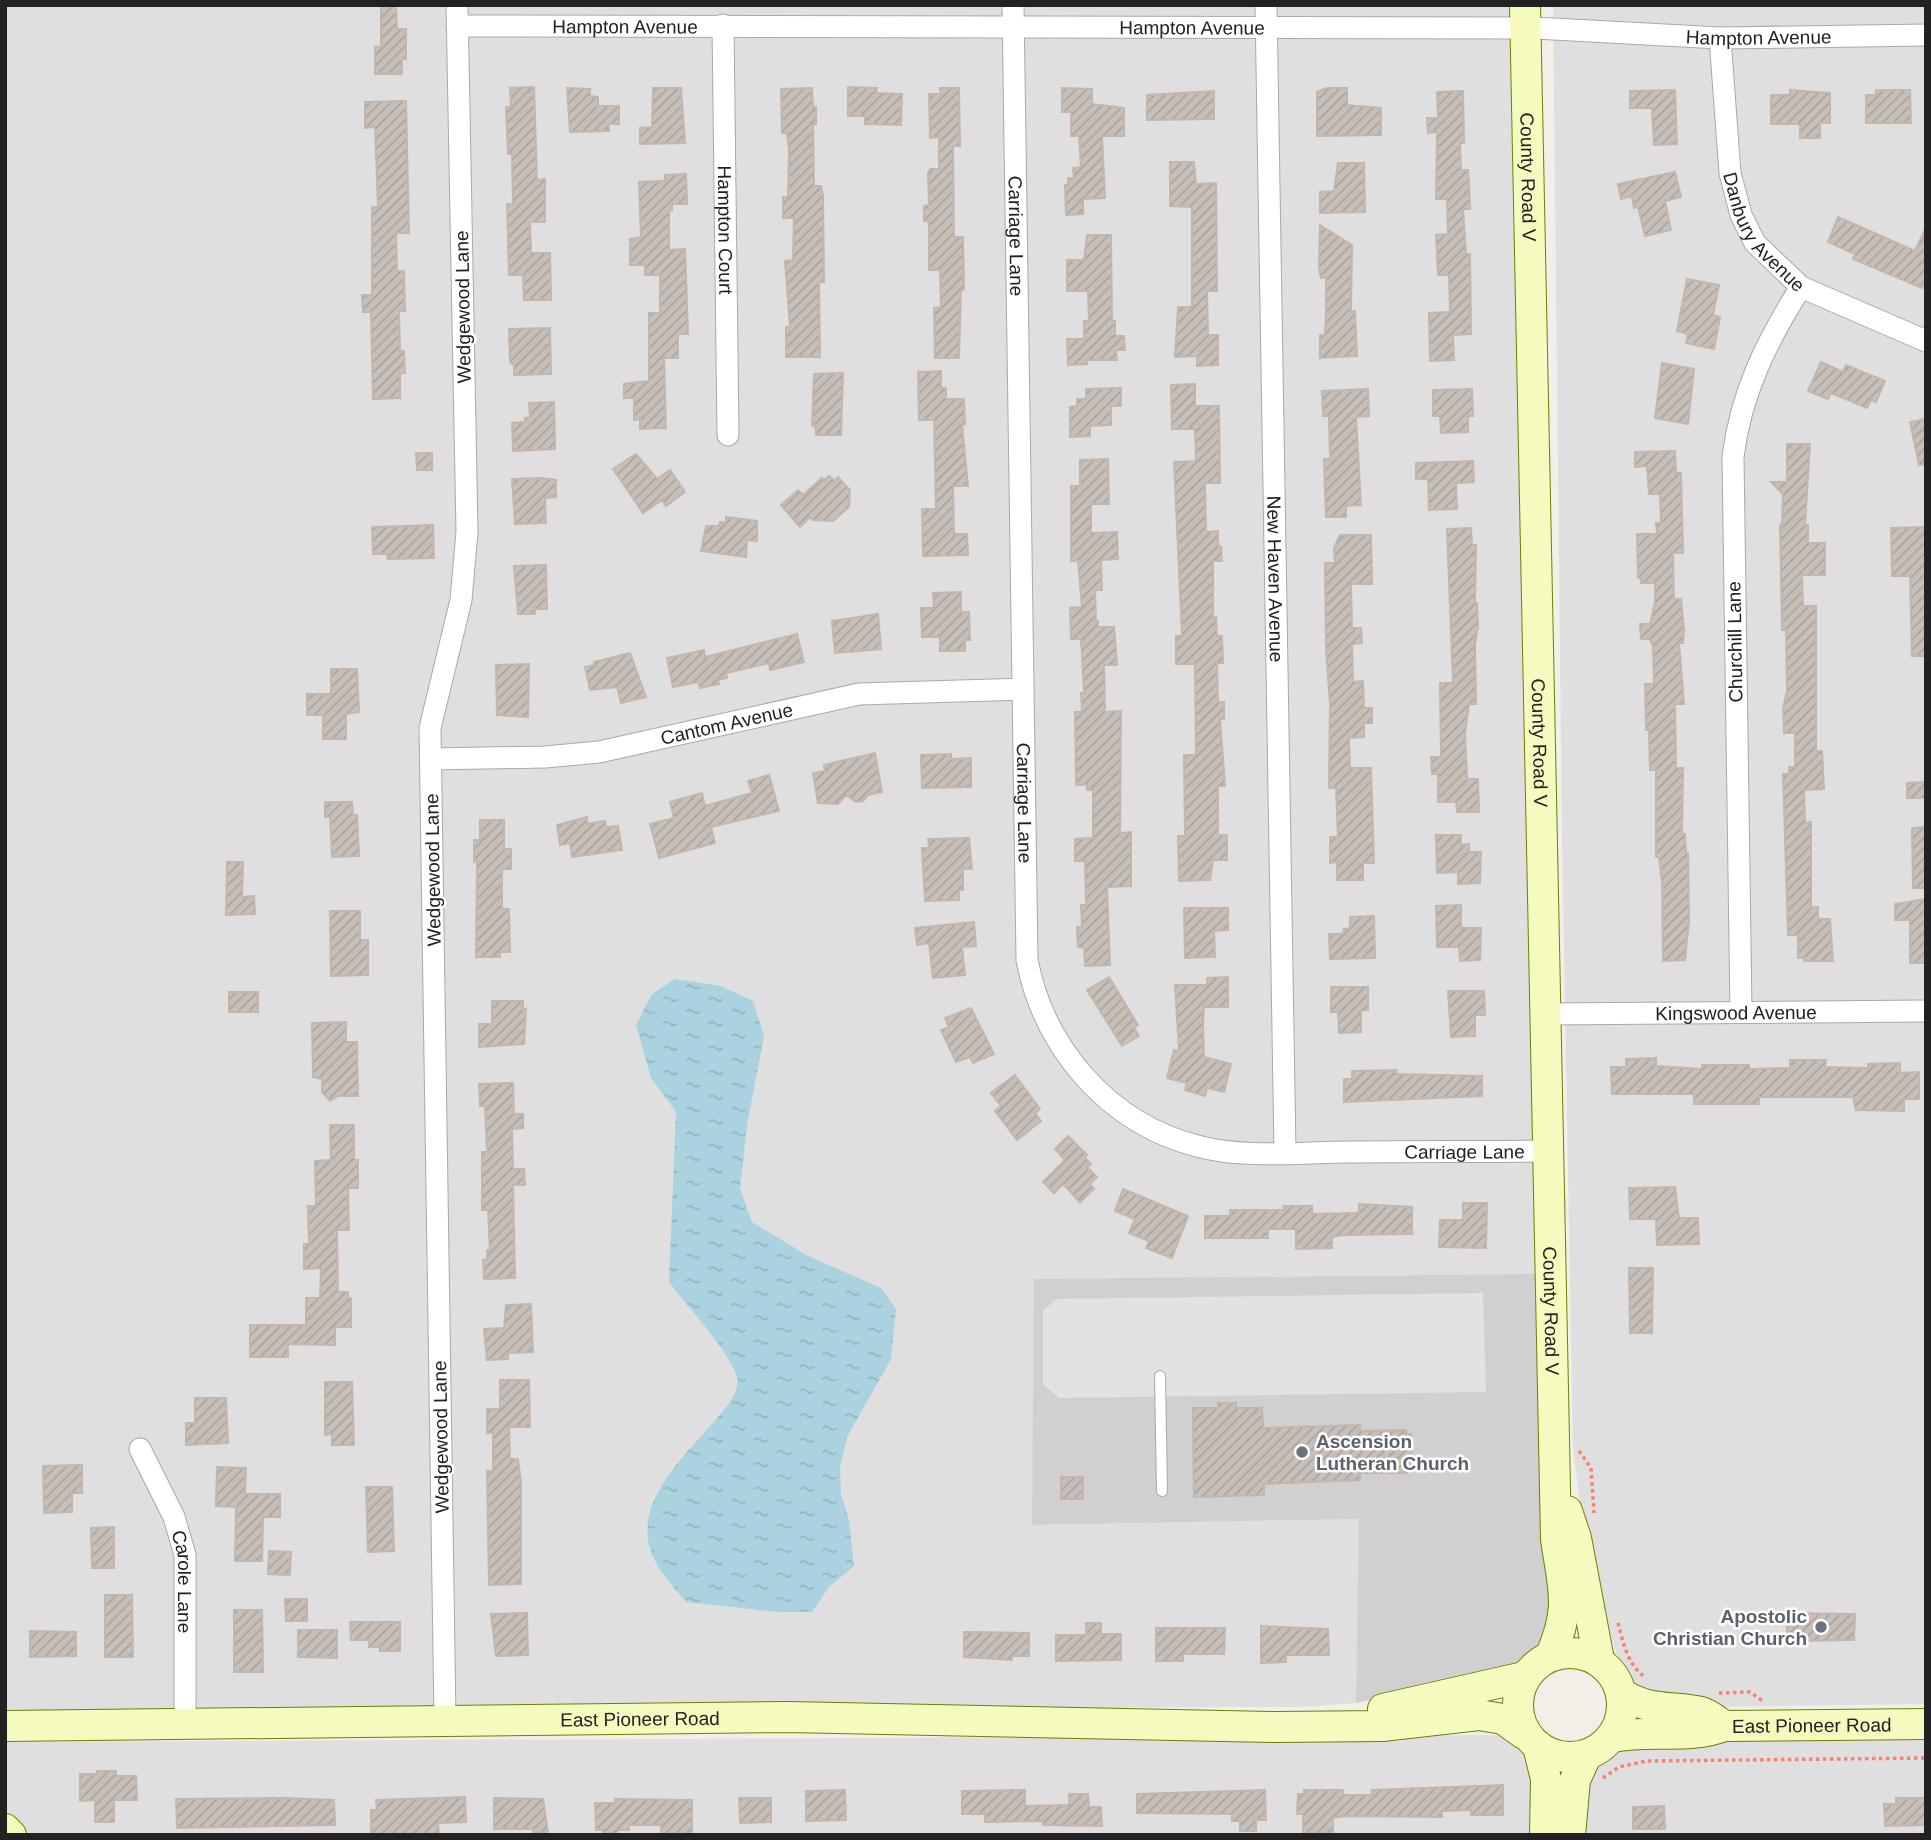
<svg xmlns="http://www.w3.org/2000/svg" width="1931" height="1840" font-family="Helvetica,sans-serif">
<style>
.residential{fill:#e0dfdf}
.religious{fill:#d0d0d0}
.parking{fill:#e2e2e2}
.water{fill:url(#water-ripples)}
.building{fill:url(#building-hatch);stroke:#c4b6ab;stroke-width:2}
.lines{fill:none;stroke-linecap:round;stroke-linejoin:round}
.lane-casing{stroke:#a9a9a9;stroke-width:12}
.street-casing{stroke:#a9a9a9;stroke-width:23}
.secondary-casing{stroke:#707d05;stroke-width:32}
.path{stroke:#fa8072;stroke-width:3.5;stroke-dasharray:3.5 3.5;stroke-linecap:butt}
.lane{stroke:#fff;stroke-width:10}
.street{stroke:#fff;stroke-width:21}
.secondary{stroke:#f7fabf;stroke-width:30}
.worship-dot{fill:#6b7280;stroke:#fff;stroke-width:2.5}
.labels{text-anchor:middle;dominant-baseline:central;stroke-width:5;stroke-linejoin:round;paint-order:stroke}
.street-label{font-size:19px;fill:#222;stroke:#fff}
.worship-label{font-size:19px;font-weight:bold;fill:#5b616d;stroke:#fff;text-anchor:start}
</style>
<defs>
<pattern id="water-ripples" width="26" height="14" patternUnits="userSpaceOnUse" patternTransform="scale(1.75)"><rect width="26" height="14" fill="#aad3df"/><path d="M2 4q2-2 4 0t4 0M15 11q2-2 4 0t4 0" fill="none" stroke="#92b5bf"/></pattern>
<pattern id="building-hatch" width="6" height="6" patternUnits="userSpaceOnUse" patternTransform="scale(1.75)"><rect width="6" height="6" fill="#c7bfb8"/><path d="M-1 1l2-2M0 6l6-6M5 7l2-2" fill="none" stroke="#aba49e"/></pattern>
</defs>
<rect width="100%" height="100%" fill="#f2efe9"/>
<!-- residential -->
<path class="residential" d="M5,5h1507l23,1269 -500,5 -3,246 328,-6 -4,184 -54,4 -613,2 -128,-4 -556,10z
M1553,5h373v1699l-219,3 -71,-19 -18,-29 -33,-119 -12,-91 -11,-610z
M1492,1735l27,3 9,4 18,93h-1521l-20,-23v-70z
M1616,1736h310v99h-355l9,-86 11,-9z"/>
<!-- religious -->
<path class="religious" d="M1535,1274l5,225 17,111 -19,48 -12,7 -170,38 3,-184 -327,6 2,-246z"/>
<!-- parking -->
<path class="parking" d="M1483,1293l3,99 -427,6 -16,-14v-73l13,-12z"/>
<!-- water -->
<path class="water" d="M675,979l46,7 32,15 11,35 -17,89 -7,64 12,33 56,34 73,32 15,21 -5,50 -44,78 -7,31 1,26 8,26 5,46 -25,21 -17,25h-33l-93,-10c-14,-17 -32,-35 -37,-57 -16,-71 97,-131 88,-168 -7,-25 -51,-72 -68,-95l7,-170 -25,-34 -15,-53 16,-31z"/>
<!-- building -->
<path class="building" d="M381,5h15l1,24h9v30h-4v15h-27v-27h6z
M534,87l3,93 8,-1v43h-15l1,31h19l1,47h-27l-1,-25h-14l-2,-71h6l-1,-50h-4l-2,-47h5l-1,-19z
M848,87l29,1 -1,5 26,1 -1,31 -36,-1v-8h-17z
M567,88l23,1v7l8,1v9h21v18h-10v7l-39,1z
M653,88h28l4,55 -45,1v-16l12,-1z
M812,88l1,19h3v17h-3l1,62h7l2,9 1,87h-5l1,75h-34v-30h4l-5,-66 8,-1 1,-42h-11v-21h5l1,-48 -2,-16h-5l-1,-44z
M940,88h19l1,58h-7l1,91h9l1,53h-3l-2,68h-24l-1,-50 7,-1 -1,-37h-11v-46l-1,-3h-4v-15l5,-1 -1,-32 2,-4h9v-32l-9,1 -1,-44h12z
M1062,88l30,1v15l32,4v28h-22l3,62 -22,1v15l-17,1 -1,-30h3v-7h6l-1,-10 8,-1 -2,-31h-8v-24h-9z
M1327,88h20v17l34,3v27l-64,1v-44z
M1675,90l2,54 -23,1 -2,-37h-22v-17z
M1790,90l40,3v30h-10v15h-20v-14h-29v-29h19z
M1876,90h34l1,33h-45v-28h10z
M1214,91v28l-67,1v-25z
M1463,91l1,52h-4l1,27h7l1,12 1,27h-7l3,45h4l1,80 -18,1 1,25 -24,1 -1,-48 21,-1 -1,-37h-11l-2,-40 12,-1 -1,-35h-11l1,-67 -9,1 -1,-15h11l-1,-26z
M406,101l3,132h-13l1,38h7l1,40h-6l1,40h4l1,22h-5v25l-27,1 -2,-87h-8l-1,-17h10v-88h6l-3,-80 -10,1v-26z
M1170,162h24l2,22 20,-1 1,108h-10l1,44h10v30l-21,1v-10l-22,1 3,-50h14v-100l-22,-1z
M1338,163h26l1,49 -45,1v-21l14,-1z
M1675,172l6,25 -16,4 6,29 -26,6 -7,-29 -4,1 -2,-12 -11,3 -3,-15z
M686,174l1,30h-15v6l-3,1v39l16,-1 3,85h-10v24h-14l2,70 -26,1v-10l-6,1v-22h-10v-14l25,-3v-68h11v-38h-15v-10h-15v-26l11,-2 -2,-55 26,-1v-6z
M1838,217l77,34 11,-24v51l-4,10 -69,-29 2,-5 -27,-12z
M1320,225l32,20 -1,67 4,-1 2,45 -37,2v-23h5l1,-23v-35l-5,1 -2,-10z
M1087,235h24l1,86h3v15h9l1,14h-9l1,10h-30v4l-19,1 -1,-26h17v-18h5l-1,-30h-21v-31h17z
M1687,279l32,6 -6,30 7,2 -6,32 -28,-6 2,-9 -11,-3z
M550,328l1,46 -37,1v-10l-4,-3 -1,-33z
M1821,362l22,10 3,-7 39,16 -9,21 -5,-2 -4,8 -36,-15 -3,6 -20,-8z
M1662,363l32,6 -6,55 -33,-6z
M941,371v17h5v11h18l1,25h-3l6,62h-15l1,48h13l1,21 -45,1 -1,-47h14l-2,-89h-15l-1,-48z
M843,373l-2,62h-25l-1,-10 -3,1 2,-52z
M1195,384v22h24l1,77h-15l1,49 12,-1v15h3l1,15h-9v57l3,-1 1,19h5l1,27h-6l1,39h6v17h-4l5,67h-7v49h9v25h-14l-3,20 -31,1 -1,-45h7l-1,-81h12l-1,-91h-19v-28h6l-8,-174 22,-1 -1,-32h-23l-1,-44z
M1121,388v18h-10v19l-21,1v10l-20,1v-30l7,-1v-7h9v-10z
M1368,389l1,27 -13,1 5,88 -15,1v11h-20l-2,-58h6l-1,-43h-6l-1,-25z
M1472,389l1,27h-5v16l-27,1 -1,-17h-7v-26z
M554,402l1,47 -42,2 -1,-28 13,-1v-4l5,-1 -1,-14z
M1926,419v45l-7,1 -9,-43z
M1787,444h23l-5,81h3v18h17v32h-23l1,31h13v145h6l2,38 -20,1 1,33 6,-1v85h7v12h12l3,42h-29v-3h-6v-23h-10l-5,-161h6v-7h6v-34h-11l-1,-25 4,-17 -1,-61h-4l-2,-105h2l1,-31 -12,-12h16z
M1675,451l1,22h5l2,80h-10l1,46h7l3,31 -1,13h-4l5,61h-9l1,64h7l-1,66h3l1,19h2l1,68 -4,39 -22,1 -1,-79 -3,-25h-3v-87h-6l-1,-40h-3l-1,-46h9l-1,-38 -3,-7h-9l-1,-15h10l5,-21v-20h-14v-5h-3l-1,-44h20l-1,-11h5l-1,-29h-11l-2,-28 -12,1v-15z
M416,453h16v17h-15z
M636,454l21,25 13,-9 15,22 -19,14 -4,-6 -19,13 -30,-44z
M1108,459l1,45h-18v29l26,-1 1,27 -17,1 1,30h-7l1,31h2v6h16l3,38h-13l1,47 16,-1 -1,122 11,-1v54l-24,1 3,78 -25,1 -1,-18 -6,-1 -1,-20h5l-1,-22h5l-1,-44h-10v-22l18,-1v-48h-6v-5h-11l-1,-73h7l-1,-19h3l-3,-54h-10l-1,-31 12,-1 -4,-46h-7v-75h9v-26z
M1473,461l1,21 -18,1 1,26 -28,1 -1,-31h-12v-16z
M829,476l6,5 3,-4 12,13 -1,17 -16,14 -20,-1 -3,-3 -10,10 -19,-22 17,-15 5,5 19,-17 2,2z
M541,478l15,2v17l-11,1 1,25 -31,1 -3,-45z
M726,517l31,4v20l-10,-1 -1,17 -45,-6 5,-25h13l1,-4 6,1z
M433,525l1,33 -46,1 -1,-5h-14l-1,-27z
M1926,527v129h-14l-2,-80h-18l-1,-48z
M1471,528l1,17h4l-1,58h2l1,24 -3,17 1,60h-7l-4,29 2,46h11l1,33h-22l-1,-10h-18v-28h-6l-1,-17h10l-1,-74h13l-6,-154z
M1340,535h31l1,49h-21l1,44h9l1,15 -10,1 1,38 10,-1 1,27h8v15h-8v14l-15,1 1,30h21l3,95h-11v17h-26v-18l-7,1v-26h8l-2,-49h-7l1,-85 -4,-54 -1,-86h10l-1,-15z
M546,565l1,44h-12v5h-17l-4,-48z
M961,592v20h8l1,28h-5v11h-25v-14h-18l-1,-29h13l-1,-15z
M878,614l3,35 -46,4 -3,-32z
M797,634l7,28 -34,8 -1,-7 -43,10 1,5 -9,2 1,4 -19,4 -2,-6 -25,5 -6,-29 37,-8 1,7z
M630,653l16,44 -25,6 -4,-16 -27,3 -5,-23 9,-2v-3z
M529,664l-1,53 -31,-2 -1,-50z
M331,669h26l2,43 -13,2v25h-23v-24h-16v-21h24z
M875,753l7,39 -14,3 -5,6 -7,1 -10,-7 -8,9 -20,-1 -5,-30 12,-2 -1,-6z
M951,754v5l20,-1v29l-49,1 -1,-33z
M769,775l10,36 -68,16 4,16 -56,15 -9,-34 24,-6 -4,-16 32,-9 3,13 47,-13 -4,-12z
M1926,782v16h-19v-15z
M325,802h27l1,13h4l2,41 -27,1 -2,-40h-5z
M587,817v7l18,-3 1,6 12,-1 4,24 -50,7 -2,-14 -10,2 -3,-20z
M480,820h24v29h7v20h-9v40h7l1,43h-10v5h-24l1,-96 -3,1v-22h6z
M1926,827v61h-13l-1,-60z
M1436,835h25v10l8,-1v8h12l-1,31 -22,1v-12l-21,1z
M969,838l3,31h-9v21h-4v10l-34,1 -3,-53h7l-1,-9z
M227,862h16l-1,35 12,-1 1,18 -29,1z
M1926,899v64h-16v-43h-15v-16z
M1461,905v23h20l-1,32 -20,1 -1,-14h-22l-1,-41z
M1184,908h44v22l-14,1 1,26 -30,1z
M330,911h30v29h8v35l-37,1z
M1374,916l1,42 -45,1 -1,-25h14l1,-5 6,-1v-11z
M974,922l2,24 -14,1 3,28 -32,3 -4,-35 -12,2 -2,-17z
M1109,977l29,48 -4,3 5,8 -17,10 -35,-56z
M1228,977v30h-24l-1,17 1,33 27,7 -7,28 -17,-4 -2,8 -20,-6 2,-7 -20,-5 7,-28 5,1 -4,-66h32v-7z
M1331,987h37v23l-7,1v21l-22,1 -1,-21h-7z
M1448,991h36l1,24h-10v21l-24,1z
M229,992h29v20h-29z
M492,1001h31v8h3l-2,35 -45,3v-23h13z
M971,1008l23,46 -21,9 -3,-6 -14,5 -15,-32 8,-3 -4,-9z
M346,1022v20h11l1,54h-20l-8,5 -8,-9v-13l-9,-2 -1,-54z
M1656,1058v8l46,3v-4h47v4l41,-1v-8h36l-1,7 43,1v-4l32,-1v10l19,-1v27h-15v12l-48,-1 -3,-13h-94v7h-65v-10h-82l-1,-27h15v-8z
M1396,1070v4l86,2v20l-138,6v-23h8v-8z
M1015,1075l25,34 -5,4 6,8 -24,19 -22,-29 6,-5 -10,-13z
M513,1083l1,31h9v14l-11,1v3l1,37h11l1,16h-12l2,93 -31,1 -1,-19 4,-1v-9h3l-2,-40h-6v-58h5l-2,-46h-5l-1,-22z
M330,1125h24v35h4v28h-10l1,42h-12l1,62h10v6h3v29h-16v18l-47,-1v13h-38v-32h56v-27h14l1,-30 -17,1v-25h5l-1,-38h8l-1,-45 16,-1z
M1068,1136l19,19 -2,3 6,6 -4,3 10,10 -7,7 4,5 -14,13 -17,-18 -9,9 -11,-11 22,-22 -10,-11z
M1675,1187l4,31h19l1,26 -42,1 -1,-26h-26l-1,-31z
M1123,1189l65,27 -16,42 -26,-10 3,-7 -20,-8 6,-14 -20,-8z
M1463,1203h24l-1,45 -47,-1 1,-27h23z
M1359,1204l53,3v27l-70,1 -10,2v11l-36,1v-20h-28v9h-63v-22h25v-6h54v-4h28v8l47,-1z
M1629,1268h24l-1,65h-22z
M531,1304l2,48 -25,1v6l-21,1 -3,-31 20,-1 2,-23z
M500,1380h29l1,47h-21l1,32h8l3,24v101l-32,1 -2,-114h6v-38h-6v-24h13z
M325,1382h27l2,63h-22v-11l-7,1z
M195,1398h31l2,45 -42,2v-22h9z
M1218,1403h18v5h26l1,20 97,-3v6l46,-1v4h5l1,35h-5v4h-47v7l-96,4v11l-70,2 -1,-89h25z
M82,1465v28h-10v19l-28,1 -1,-47z
M217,1467l29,1 -1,26h35v23h-17l-1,44h-27l1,-54 -20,-1z
M1061,1477h22v22h-22z
M366,1487h26l2,64 -26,1z
M114,1527v41h-22l-1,-40z
M269,1551l22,1 -1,23 -22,-1z
M105,1595h27l1,62h-28z
M285,1599h22v22h-21z
M234,1610h28l1,62h-29z
M527,1613l1,42 -32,1 -5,-42z
M1787,1613l68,1 -1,26 -67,1z
M350,1622h50v29h-20v-4h-11v-7h-18z
M1086,1623h15v11h20v26l-65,1v-26h30z
M1261,1626l67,3 1,26h-43v7l-25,1z
M1156,1628h69l-1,26h-41v7h-27z
M298,1630h39v28l-39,-1z
M30,1631l46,1v24l-46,1z
M964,1632l65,1v23h-17v4l-48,-3z
M97,1771h19v5h20l1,24h-23v22h-19v-22l-15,1v-27h17z
M1503,1785v30h-32v-5l-29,1v6l-97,-1 -12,2v17h-30v-21h-6l1,-20h6v-4h39v5h29v-5z
M845,1790l1,30 -40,1v-30z
M1025,1790v16l44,-1v-11h19l1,13h12l1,19 -59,-1v-4l-58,1v-8h-23v-23z
M1265,1790l1,30h-10v11h-16v-10h-8v-7l-95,-1v-19z
M465,1797l1,25 -28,1 1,12h-68v-25h6l-1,-10z
M285,1798l49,2 1,25 -158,3 -1,-29z
M494,1798l49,1 5,33 -15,1v-4h-39z
M739,1798h32v24l-31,1z
M1896,1798h30v27l-41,1 -1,-22h12z
M615,1799l77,1v35h-31v-10h-32v5h-11v5h-15v-5h-7l-1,-27h20z
M1664,1806l1,23h-32v-22z"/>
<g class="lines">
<defs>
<path id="lane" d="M1160,1376l2,115"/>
<g id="street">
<path id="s1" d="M1013,5l14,955c17,88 81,163 170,186 48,13 104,6 154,6 66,-1 131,0 197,-1"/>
<path id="s2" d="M1266,5l19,1147"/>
<path id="s3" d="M723,25l5,410"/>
<path id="s4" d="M457,26l1078,2 185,10 206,-3"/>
<path id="s5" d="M1720,38l10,135 11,42 14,28 46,44 125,54"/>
<path id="s6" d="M431,759l114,-2 54,-5 260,-58 164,-5"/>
<path d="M1741,1012l-8,-555c8,-65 34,-116 68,-170"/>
<path id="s7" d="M1545,1014l381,-3"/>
<path id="s8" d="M140,1449l34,68 11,38v167"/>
<path d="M445,1719l-15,-991 31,-128 6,-68 -10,-527"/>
</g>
<g id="secondary">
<path id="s9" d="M1525,5l31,1534c7,50 16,67 -5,116"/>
<path d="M1567,1511l9,27 23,122"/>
<circle cx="1570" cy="1705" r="52"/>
<path id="s10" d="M1621,1693c25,18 51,13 80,19 8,2 16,9 23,14l202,-2"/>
<path d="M1383,1709l141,-32"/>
<path id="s11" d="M5,1726l784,-9 486,10 107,-1 97,-11 24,4 21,15"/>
<path d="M1612,1737c39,-8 76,3 112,-11"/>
<path d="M1538,1746l8,33 -1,56"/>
<path d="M5,1829l6,6"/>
<path d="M1570,1835l5,-55 11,-24"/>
</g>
</defs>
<!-- lane casing -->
<use href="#lane" class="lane-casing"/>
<!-- street casing -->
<use href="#street" class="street-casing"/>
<!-- secondary casing -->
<use href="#secondary" class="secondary-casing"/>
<!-- path -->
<path class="path" d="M1579,1451l12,17 3,45
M1618,1623c5,19 10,43 27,54
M1719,1693l31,-1 14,10
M1603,1778l16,-11 27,-6 280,-3"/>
<!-- lane -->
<use href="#lane" class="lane"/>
<!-- street -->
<use href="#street" class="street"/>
<!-- secondary -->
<use href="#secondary" class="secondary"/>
</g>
<!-- markers -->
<g class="worship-dot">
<circle cx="1302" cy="1452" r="7"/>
<circle cx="1821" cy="1627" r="7"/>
</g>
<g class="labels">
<!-- street labels -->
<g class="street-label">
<text stroke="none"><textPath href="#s4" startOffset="168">Hampton Avenue</textPath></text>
<text stroke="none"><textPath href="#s4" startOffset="735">Hampton Avenue</textPath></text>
<text stroke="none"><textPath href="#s4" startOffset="1302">Hampton Avenue</textPath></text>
<text stroke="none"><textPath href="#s9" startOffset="172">County Road V</textPath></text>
<text stroke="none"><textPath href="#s5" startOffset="205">Danbury Avenue</textPath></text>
<text stroke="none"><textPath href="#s3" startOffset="205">Hampton Court</textPath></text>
<text stroke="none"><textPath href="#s1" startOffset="231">Carriage Lane</textPath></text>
<text transform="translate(463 307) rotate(-91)">Wedgewood Lane</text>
<text stroke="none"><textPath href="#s2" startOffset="574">New Haven Avenue</textPath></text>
<text transform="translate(1735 642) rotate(-91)">Churchill Lane</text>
<text stroke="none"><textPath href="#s6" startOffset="299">Cantom Avenue</textPath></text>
<text stroke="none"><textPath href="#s9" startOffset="738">County Road V</textPath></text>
<text stroke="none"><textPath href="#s1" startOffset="798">Carriage Lane</textPath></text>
<text transform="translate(433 870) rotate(-91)">Wedgewood Lane</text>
<text stroke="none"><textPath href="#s7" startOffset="191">Kingswood Avenue</textPath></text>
<text stroke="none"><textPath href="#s1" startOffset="1489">Carriage Lane</textPath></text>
<text stroke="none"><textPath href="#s9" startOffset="1306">County Road V</textPath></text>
<text transform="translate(441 1437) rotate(-91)">Wedgewood Lane</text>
<text stroke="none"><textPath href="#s8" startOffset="142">Carole Lane</textPath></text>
<text stroke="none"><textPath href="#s11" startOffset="635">East Pioneer Road</textPath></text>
<text stroke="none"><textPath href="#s10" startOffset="198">East Pioneer Road</textPath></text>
</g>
<!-- worship labels -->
<g class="worship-label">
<text x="1316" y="1441">Ascension<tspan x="1316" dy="22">Lutheran Church</tspan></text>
<text x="1807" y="1616" text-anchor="end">Apostolic<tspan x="1807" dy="22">Christian Church</tspan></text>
</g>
</g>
<!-- border -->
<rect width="1931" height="1840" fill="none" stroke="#222222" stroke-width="14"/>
</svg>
